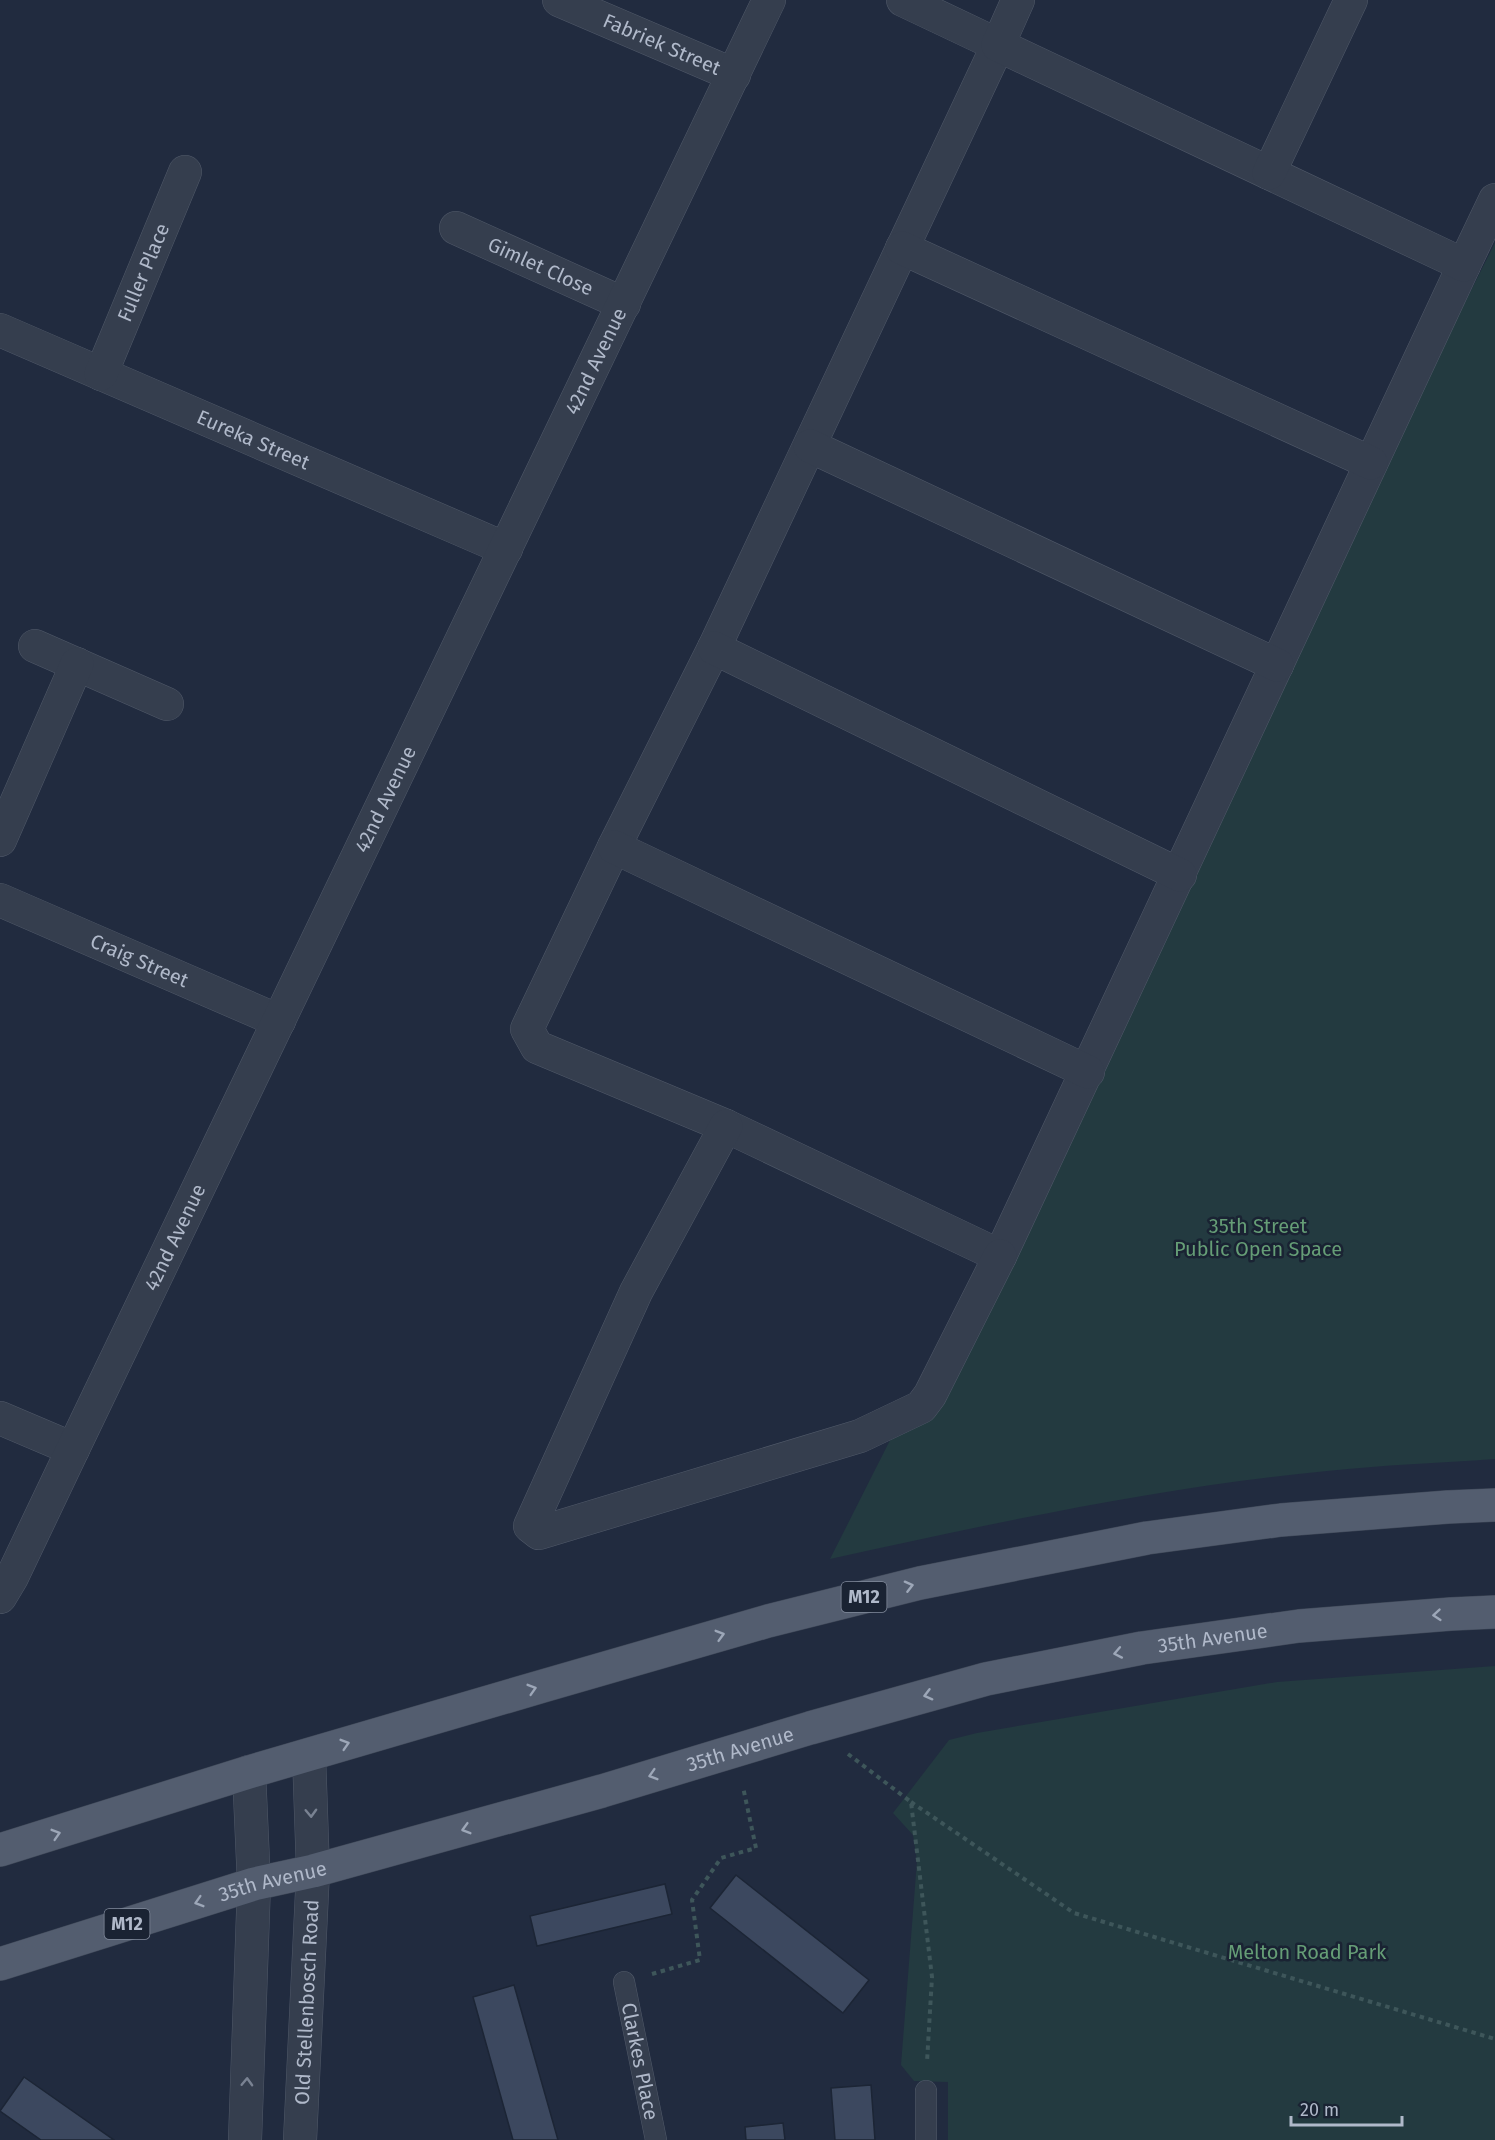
<svg xmlns="http://www.w3.org/2000/svg" width="1495" height="2140" font-family="'Fira Sans',sans-serif">
<style>
.green{fill:#233a40}
.building{fill:#3c485f;stroke:#1c2535;stroke-width:1.5}
.lines{fill:none;stroke-linecap:round;stroke-linejoin:round}
.service-casing{stroke:#505969;stroke-width:22}
.minor-casing{stroke:#505969;stroke-width:34}
.primary-casing{stroke:#3e4757;stroke-width:34}
.path{stroke:#3e565a;stroke-width:4;stroke-dasharray:4.5 4.5;stroke-linecap:butt}
.service{stroke:#353e4e;stroke-width:21}
.minor{stroke:#353e4e;stroke-width:33}
.primary{stroke:#535d6f;stroke-width:33}
.oneway{stroke:#9da7b8}
.oneway2{stroke:#798292}
.labels{text-anchor:middle;dominant-baseline:central;stroke-width:5;stroke-linejoin:round;paint-order:stroke}
.shield{fill:#1a2333;stroke:#838c9d;stroke-width:1.5}
.shield-label{font-size:18px;font-weight:bold;fill:#b0b9ca}
.street-label{font-size:20px;fill:#b0b9ca;stroke:#1a2333}
.park-label{font-size:20px;fill:#659d76;stroke:#1a2333}
</style>
<rect width="100%" height="100%" fill="#212b3f"/>
<!-- green -->
<path class="green" d="M1495,243v1216c-56,4 -112,6 -168,12 -168,16 -333,52 -497,88z
M1495,1666v474h-547v-58l-34,-1 -13,-16 16,-204 -4,-26 -20,-22 56,-73 28,-7 300,-51z"/>
<!-- building -->
<path class="building" d="M736,1875l133,105 -26,33 -133,-105z
M665,1884l7,30 -135,32 -7,-30z
M514,1985l44,155h-45l-40,-143z
M24,2077l90,63h-73l-41,-29z
M871,2085l4,55h-40l-4,-52z
M783,2123l2,17h-39l-1,-13z"/>
<g class="lines">
<defs>
<g id="service">
<path id="s1" d="M624,1982l32,158"/>
<path d="M926,2091v49"/>
</g>
<g id="minor">
<path id="s2" d="M559,0l175,75"/>
<path d="M903,0l95,45 -284,603 -100,199 -87,182 10,18 189,79 274,130 464,-991"/>
<path d="M1018,0l-20,45 466,220 31,-65"/>
<path d="M1269,173l82,-173"/>
<path id="s3" d="M456,228l168,76"/>
<path d="M902,248l469,215"/>
<path id="s4" d="M0,330l506,219"/>
<path id="s5" d="M101,374l84,-202"/>
<path d="M810,446l467,219"/>
<path d="M35,646l132,58"/>
<path d="M714,648l466,227"/>
<path d="M0,840l77,-176"/>
<path d="M614,847l474,225"/>
<path id="s6" d="M0,900l279,121"/>
<path d="M726,1126l-90,166 -106,234 9,7 321,-97 61,-29 9,-12 70,-139"/>
<path d="M0,1418l73,31"/>
<path id="s7" d="M0,1597l12,-20 61,-128 696,-1449"/>
<path d="M245,2140l9,-256 -5,-112"/>
<path id="s8" d="M300,2140l13,-269 -4,-116"/>
</g>
<g id="primary">
<path d="M0,1850l249,-78 294,-86 225,-65 152,-38 227,-45 134,-18 167,-13 47,-2"/>
<path id="s9" d="M0,1964l254,-80 59,-13 289,-80 208,-63 176,-49 156,-31 157,-22 152,-12 44,-2"/>
</g>
</defs>
<!-- service casing -->
<use href="#service" class="service-casing"/>
<!-- minor casing -->
<use href="#minor" class="minor-casing"/>
<!-- primary casing -->
<use href="#primary" class="primary-casing"/>
<!-- path -->
<path class="path" d="M848,1754l63,48 21,175 -5,85
M911,1802l163,111 421,126
M652,1974l48,-14 -8,-60 29,-42 35,-10 -13,-61"/>
<!-- service -->
<use href="#service" class="service"/>
<!-- minor -->
<use href="#minor" class="minor"/>
<!-- primary -->
<use href="#primary" class="primary"/>
</g>
<!-- one-way arrows -->
<defs><path id="oneway-chevron" d="M-2-3.5L2.5 0L-2 3.5" fill="none" stroke-width="1.6" stroke-linecap="round" stroke-linejoin="round" transform="scale(1.5)"/></defs>
<g class="oneway">
<use href="#oneway-chevron" transform="translate(909 1586) rotate(-14)"/>
<use href="#oneway-chevron" transform="translate(1437 1615) rotate(175)"/>
<use href="#oneway-chevron" transform="translate(720 1635) rotate(-16)"/>
<use href="#oneway-chevron" transform="translate(1118 1653) rotate(169)"/>
<use href="#oneway-chevron" transform="translate(532 1689) rotate(-17)"/>
<use href="#oneway-chevron" transform="translate(928 1695) rotate(165)"/>
<use href="#oneway-chevron" transform="translate(345 1744) rotate(-17)"/>
<use href="#oneway-chevron" transform="translate(653 1775) rotate(163)"/>
<use href="#oneway-chevron" transform="translate(466 1829) rotate(164)"/>
<use href="#oneway-chevron" transform="translate(56 1834) rotate(-17)"/>
<use href="#oneway-chevron" transform="translate(199 1902) rotate(163)"/>
</g>
<g class="oneway2">
<use href="#oneway-chevron" transform="translate(311 1813) rotate(88)"/>
<use href="#oneway-chevron" transform="translate(247 2082) rotate(-88)"/>
</g>
<g class="labels">
<!-- shield labels -->
<g class="shield">
<rect x="841.5" y="1582" width="45" height="30" rx="4.5"/>
<rect x="104.5" y="1909" width="45" height="30" rx="4.5"/>
</g>
<g class="shield-label">
<text x="864" y="1597">M12</text>
<text x="127" y="1924">M12</text>
</g>
<!-- street labels -->
<g class="street-label">
<text stroke="none"><textPath href="#s2" startOffset="112">Fabriek Street</textPath></text>
<text stroke="none"><textPath href="#s3" startOffset="93">Gimlet Close</textPath></text>
<text stroke="none"><textPath href="#s5" startOffset="110">Fuller Place</textPath></text>
<text stroke="none"><textPath href="#s7" startOffset="1372">42nd Avenue</textPath></text>
<text stroke="none"><textPath href="#s4" startOffset="276">Eureka Street</textPath></text>
<text stroke="none"><textPath href="#s7" startOffset="886">42nd Avenue</textPath></text>
<text stroke="none"><textPath href="#s6" startOffset="152">Craig Street</textPath></text>
<text stroke="none"><textPath href="#s7" startOffset="400">42nd Avenue</textPath></text>
<text stroke="none"><textPath href="#s9" startOffset="1257">35th Avenue</textPath></text>
<text stroke="none"><textPath href="#s9" startOffset="771">35th Avenue</textPath></text>
<text stroke="none"><textPath href="#s9" startOffset="285">35th Avenue</textPath></text>
<text stroke="none"><textPath href="#s8" startOffset="138">Old Stellenbosch Road</textPath></text>
<text stroke="none"><textPath href="#s1" startOffset="81">Clarkes Place</textPath></text>
</g>
<!-- park labels -->
<g class="park-label">
<text x="1258" y="1226">35th Street<tspan x="1258" dy="23">Public Open Space</tspan></text>
<text x="1307" y="1952">Melton Road Park</text>
</g>
</g>
<!-- scale -->
<path d="M1291 2116v9h111v-9" fill="none" stroke="#b0b9ca" stroke-width="3"/>
<text x="1300" y="2116" font-size="18" fill="#b0b9ca" stroke="#1a2333" stroke-width="4.5" paint-order="stroke">20 m</text>
</svg>
